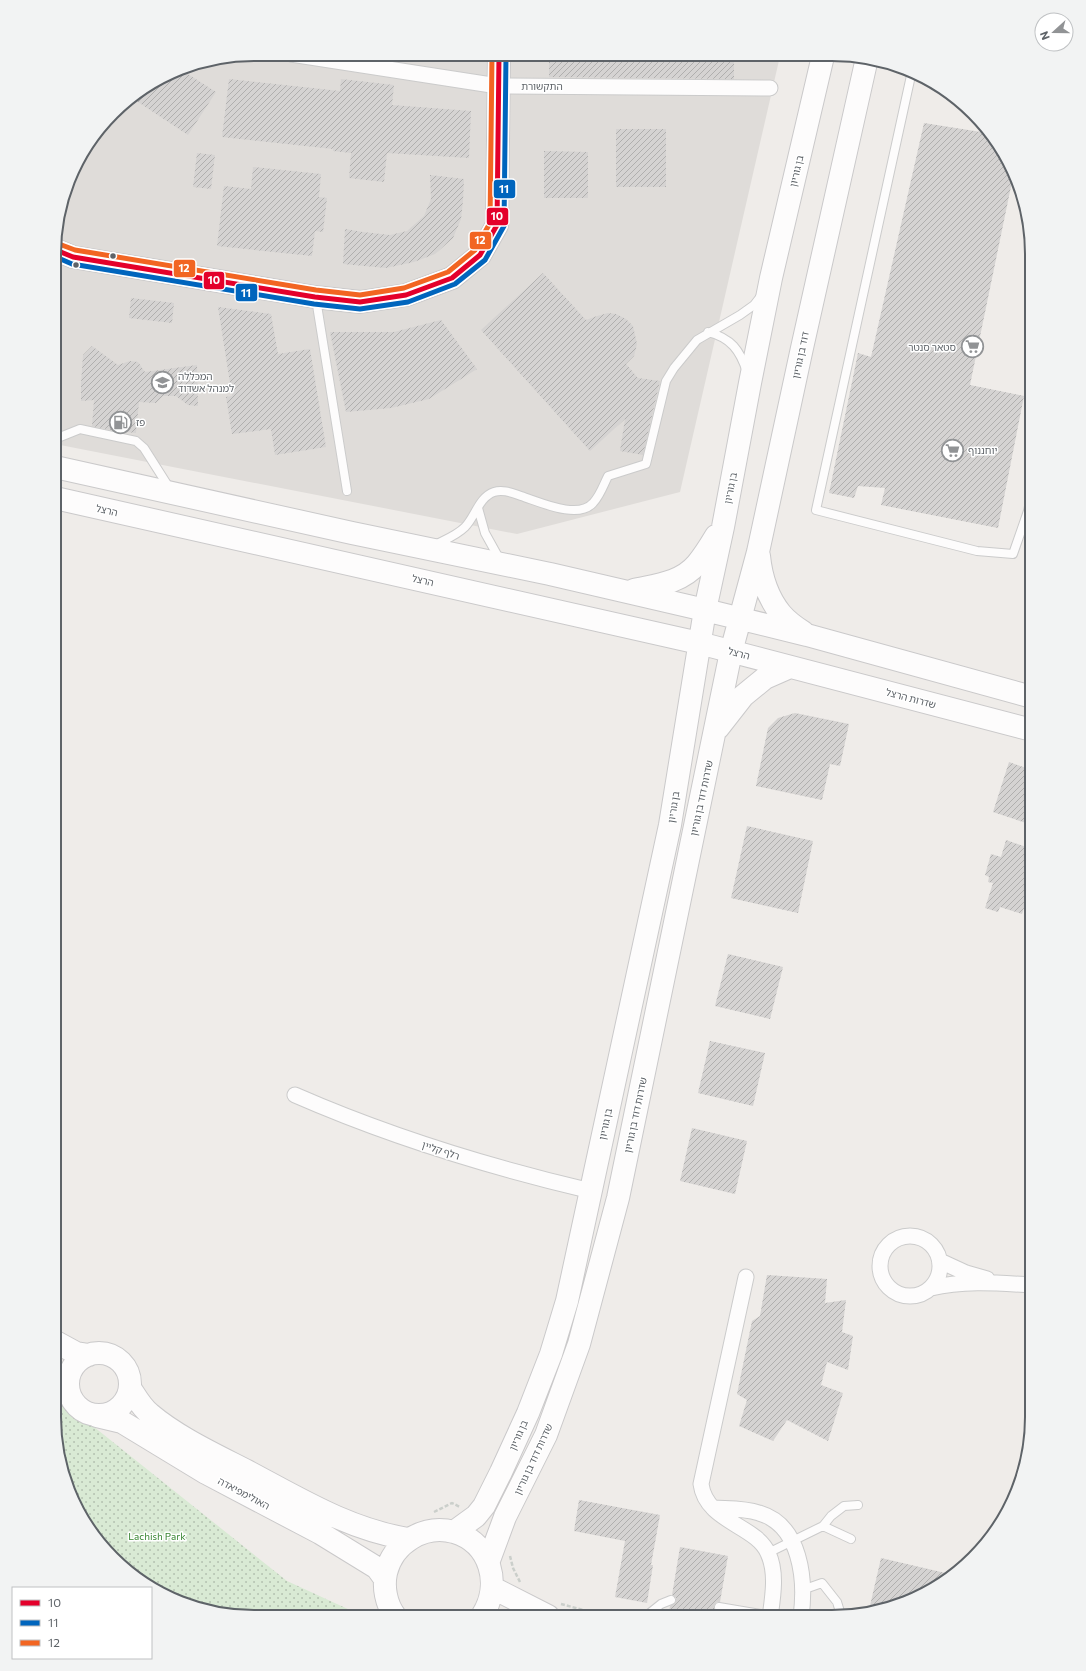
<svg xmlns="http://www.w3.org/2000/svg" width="1086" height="1671" font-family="Commissioner,'Noto Sans Hebrew',sans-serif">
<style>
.industrial{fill:#dfdcd9}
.park{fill:url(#park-dots)}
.building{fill:url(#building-hatch)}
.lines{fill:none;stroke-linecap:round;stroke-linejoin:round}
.lane-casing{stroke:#cbcbcb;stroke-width:10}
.street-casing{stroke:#cbcbcb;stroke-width:17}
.secondary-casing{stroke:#cac9ca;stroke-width:24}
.path{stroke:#cbcfcb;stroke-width:2.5;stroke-dasharray:4 2;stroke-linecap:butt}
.lane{stroke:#fdfcfc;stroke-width:8}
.street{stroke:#fdfcfc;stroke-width:15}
.secondary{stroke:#fdfcfc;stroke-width:22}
.bus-1-casing{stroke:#fff;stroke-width:8}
.bus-2-casing{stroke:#fff;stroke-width:8}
.bus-3-casing{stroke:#fff;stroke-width:8}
.bus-1{stroke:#e4002b;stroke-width:5}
.bus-2{stroke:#0065bd;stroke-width:5}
.bus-3{stroke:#f26522;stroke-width:5}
.bus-dot{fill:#5e6368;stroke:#fff;stroke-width:1.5}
.labels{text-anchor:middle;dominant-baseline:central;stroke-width:3;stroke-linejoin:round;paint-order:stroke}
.street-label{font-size:10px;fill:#5e6368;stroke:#fff}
.poi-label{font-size:10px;fill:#5e6368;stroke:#fff;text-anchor:start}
.park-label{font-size:10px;fill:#368430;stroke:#fff}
.rim{fill:none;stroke:#5e6368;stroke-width:2}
.line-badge{stroke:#fff;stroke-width:1.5}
.badge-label{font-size:11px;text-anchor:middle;font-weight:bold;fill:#fff}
</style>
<defs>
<pattern id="park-dots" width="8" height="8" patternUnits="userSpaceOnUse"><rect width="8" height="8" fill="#d9ead4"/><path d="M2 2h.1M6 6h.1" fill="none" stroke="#b3c1b0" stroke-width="1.8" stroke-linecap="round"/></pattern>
<pattern id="building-hatch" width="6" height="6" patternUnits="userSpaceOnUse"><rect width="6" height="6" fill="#d5d3d2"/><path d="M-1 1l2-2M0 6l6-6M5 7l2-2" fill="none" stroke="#b0afae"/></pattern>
</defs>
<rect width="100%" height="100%" fill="#efece9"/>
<!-- industrial -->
<path class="industrial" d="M254,54l526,2 -100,436 -163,42 -462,-90 1,-216 19,-63 47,-61 56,-35z"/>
<!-- park -->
<path class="park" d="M54,1395l233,186 76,35 -135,-1 -50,-13 -46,-26 -37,-37 -26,-45 -15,-77z"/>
<!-- building -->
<path class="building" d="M549,55h185v24l-185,-2z
M178,69h2l36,23 -28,43 -56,-37z
M229,79l111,12 1,-12 53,6 -2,20 79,6 -2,47 -82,-5 -3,29 -35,-4 2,-25 -18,-2v-2l-111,-12z
M924,123l57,9 4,-6 6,6 23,40 -44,213 54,11 -26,132 -117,-23 4,-17 -27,-2 -4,12 -25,-5 29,-140 13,4z
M616,129h50v58h-50z
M544,151l44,1v46h-44z
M197,153l18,2 -4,34 -18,-2z
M253,167l68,7 -2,23 8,1 -4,34 -8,-1 -3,25 -95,-10 7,-60 27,3z
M430,175l34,4 -1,22 -2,18 -8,19 -18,16 -21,8 -28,6 -43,-4 2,-35 18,3 27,3 17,-4 17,-15 7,-17z
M543,273l43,47 11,-4 11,-3 8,1 10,5 7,7 4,18 -3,12 -8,8 12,14 22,3 -17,74 -23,-4 5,-32 -35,32 -109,-121z
M131,298l43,5 -2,20 -43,-5z
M218,307l53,7 7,40 32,-5 16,98 -51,8 -4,-26 -39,5 -6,-37 6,-1z
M441,320l36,49 -48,30 -38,9 -45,4 -16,-80h64z
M92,346l26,19 12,-4 8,1 7,10 52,-7 1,41 -10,-1 -12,-9h-13l-7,7 -17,-1 -3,31 -20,-2 -24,-5 2,-26 -13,1v-17l2,-29z
M795,713l54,11 -9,42 -10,-2 -8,36 -66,-14 12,-58 10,-10z
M1009,762l23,8v55l-39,-13z
M747,826l66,15 -15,72 -67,-15z
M1006,840l26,9v51l-5,-1 -5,15 -22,-7 -2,5 -13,-4 8,-25 -5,-1 1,-5 -4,-2 6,-21 10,3z
M728,954l55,13 -13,52 -55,-13z
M710,1041l55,12 -12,53 -55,-13z
M692,1128l55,13 -12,53 -55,-13z
M767,1275l60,4 -2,24 21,-3 -4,32 11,4 -5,34 -21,-8 -6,23 22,8 -15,48 -41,-21 -14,21 -34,-15 8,-26 -10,-6 15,-73 8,-5z
M579,1500l81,15 -9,50h2l-6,38 -32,-6 10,-56 -51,-10z
M680,1547l48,9 -8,46h-3l-3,4v3l4,3 -1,5h-49l2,-11 6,-5v-3l-4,-3z
M881,1558l73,17 -45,27 -40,8z"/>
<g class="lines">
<defs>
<path id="lane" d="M912,71l-96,439 161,41 36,3 15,-43 4,-19
M316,299l31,192
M708,332c23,6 32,18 39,40
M55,439l25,-10 56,12 8,7 26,41
M478,508l7,25 15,27
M1027,516v8l5,15
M433,546c11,-6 23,-10 32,-19 10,-10 14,-30 29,-35 9,-3 18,1 27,4 19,6 57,24 72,7 7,-7 11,-19 15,-27l38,-12 20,-83 8,-13 23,-28 43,-25 14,-10 7,-9
M823,1526l28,13
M768,1553l55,-27 8,-10 13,-10 14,-1
M802,1590l20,-7 15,19 4,13
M719,1607l53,9
M646,1616l15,-12 10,-4"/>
<path id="street" d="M291,54l207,32 272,2
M295,1095c96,42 194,72 296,96
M880 1266a30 30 0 1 1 60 0a30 30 0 1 1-60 0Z
M940,1261l26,12 21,6
M746,1277l-45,207c5,38 55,41 67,69 9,19 5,43 2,64
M931,1288c32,-8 68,-5 101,-3
M713,1508c16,1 31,0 46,5 42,12 47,67 42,104"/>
<path id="secondary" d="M56,250l17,7 242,40 45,5 46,-7 46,-17 28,-23 17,-30 2,-170
M55,467l297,66 198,41 155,36 102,25 225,62
M55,498l644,145 333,87
M759,556c2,20 9,42 22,58 6,7 14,13 22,18
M634,590c22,-5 47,-7 63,-26 7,-8 13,-18 19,-28
M718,728l25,-32 22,-18 25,-11
M54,1341l22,12 13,2
M68 1384a31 31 0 1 1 62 0a31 31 0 1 1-62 0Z
M130,1388c6,9 11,19 20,26 27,23 66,41 97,57 53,28 101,58 161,68
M97,1416l25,6 84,51 114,60 57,35 8,11
M454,1532l22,-16 8,-10 17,-34 27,-59 23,-59 16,-53 103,-476 35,-215 18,-83 27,-144 21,-105 52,-222
M488,1563l17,-46 41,-82 33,-91 39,-146 113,-546 27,-100 44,-204 65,-290
M493,1588l55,28
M395,1616c-9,-12 -12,-29 -9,-43 7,-30 38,-49 68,-41 37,11 48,53 28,84"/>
</defs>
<!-- lane casing -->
<use href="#lane" class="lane-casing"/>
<!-- street casing -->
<use href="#street" class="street-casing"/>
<!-- secondary casing -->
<use href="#secondary" class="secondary-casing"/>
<!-- path -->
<path class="path" d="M434,1512l18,-9 8,4
M510,1556l3,12 7,14
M561,1604l44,12"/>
<!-- lane -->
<use href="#lane" class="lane"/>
<!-- street -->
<use href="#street" class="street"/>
<!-- secondary -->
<use href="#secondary" class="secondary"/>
<defs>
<path id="bus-1" d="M56,250l17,7 242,40 45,5 46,-7 46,-17 28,-23 17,-30 2,-170"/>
<path id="bus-2" d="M56,257l16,7 242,40 46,5 48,-7 47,-18 30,-24 19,-34 2,-171"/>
<path id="bus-3" d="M59,244l16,6 241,40 44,5 44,-7 44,-16 27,-22 15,-27 2,-168"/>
</defs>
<!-- bus-1 casing -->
<use href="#bus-1" class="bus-1-casing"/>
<!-- bus-2 casing -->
<use href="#bus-2" class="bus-2-casing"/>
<!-- bus-3 casing -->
<use href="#bus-3" class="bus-3-casing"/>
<!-- bus-1 -->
<use href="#bus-1" class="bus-1"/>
<!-- bus-2 -->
<use href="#bus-2" class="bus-2"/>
<!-- bus-3 -->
<use href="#bus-3" class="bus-3"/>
</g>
<!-- icons -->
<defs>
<symbol id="supermarket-ring" viewBox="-11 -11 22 22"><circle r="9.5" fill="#fff" stroke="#919395" stroke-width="1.5"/><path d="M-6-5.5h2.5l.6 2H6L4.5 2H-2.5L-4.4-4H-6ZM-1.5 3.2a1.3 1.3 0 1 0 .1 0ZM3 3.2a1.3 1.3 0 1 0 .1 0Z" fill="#919395"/></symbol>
<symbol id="university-ring" viewBox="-11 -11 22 22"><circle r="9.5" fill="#fff" stroke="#919395" stroke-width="1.5"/><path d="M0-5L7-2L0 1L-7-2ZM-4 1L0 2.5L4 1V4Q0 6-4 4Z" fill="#919395"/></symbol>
<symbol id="fuel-ring" viewBox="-11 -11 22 22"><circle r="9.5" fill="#fff" stroke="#919395" stroke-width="1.5"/><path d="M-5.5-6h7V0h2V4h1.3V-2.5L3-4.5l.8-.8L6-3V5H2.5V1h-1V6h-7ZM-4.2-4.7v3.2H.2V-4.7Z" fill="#919395"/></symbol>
</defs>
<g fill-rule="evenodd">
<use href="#supermarket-ring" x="960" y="334" width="25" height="25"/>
<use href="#university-ring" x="150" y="370" width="25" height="25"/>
<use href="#fuel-ring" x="108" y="410" width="25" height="25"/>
<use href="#supermarket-ring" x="940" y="438" width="25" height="25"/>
</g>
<!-- markers -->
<g class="bus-dot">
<circle cx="113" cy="256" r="3.5"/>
<circle cx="76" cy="265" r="3.5"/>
</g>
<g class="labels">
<!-- street labels -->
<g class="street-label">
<text x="542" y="86">התקשורת</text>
<text transform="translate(796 171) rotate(-77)">בן גוריון</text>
<text transform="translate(800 355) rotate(-78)">דוד בן גוריון</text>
<text transform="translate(730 488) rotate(-79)">בן גוריון</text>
<text transform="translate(107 510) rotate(13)">הרצל</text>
<text transform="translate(423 580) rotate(13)">הרצל</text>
<text transform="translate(739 653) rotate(15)">הרצל</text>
<text transform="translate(911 698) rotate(15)">שדרות הרצל</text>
<text transform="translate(701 798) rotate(-78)">שדרות דוד בן גוריון</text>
<text transform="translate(673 807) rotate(-81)">בן גוריון</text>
<text transform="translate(635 1115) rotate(-78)">שדרות דוד בן גוריון</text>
<text transform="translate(605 1124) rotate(-78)">בן גוריון</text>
<text transform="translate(441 1150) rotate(18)">רלף קליין</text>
<text transform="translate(518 1435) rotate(-66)">בן גוריון</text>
<text transform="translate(533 1459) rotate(-65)">שדרות דוד בן גוריון</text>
<text transform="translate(244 1493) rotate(28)">האולימפיאדה</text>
</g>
<!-- poi labels -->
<g class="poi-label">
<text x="956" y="347" text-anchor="end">סטאר סנטר</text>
<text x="178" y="376">המכללה<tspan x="178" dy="12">למנהל אשדוד</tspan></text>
<text x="136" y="422">פז</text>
<text x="968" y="450">יוחננוף</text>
</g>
<!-- park labels -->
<g class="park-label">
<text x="157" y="1536">Lachish Park</text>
</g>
</g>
<!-- crop -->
<path d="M0 0H1086V1671H0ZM254 61H832A193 193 0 0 1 1025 254V1417A193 193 0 0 1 832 1610H254A193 193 0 0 1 61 1417V254A193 193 0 0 1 254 61Z" fill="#f2f3f3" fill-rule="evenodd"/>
<path class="rim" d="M254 61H832A193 193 0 0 1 1025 254V1417A193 193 0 0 1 832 1610H254A193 193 0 0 1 61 1417V254A193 193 0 0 1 254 61Z"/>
<g class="line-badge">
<rect x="493" y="179" width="23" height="20" rx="4" fill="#0065bd"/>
<rect x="486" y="207" width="23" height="19" rx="4" fill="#e4002b"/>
<rect x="469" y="231" width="23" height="19" rx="4" fill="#f26522"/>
<rect x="173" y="259" width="23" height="19" rx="4" fill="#f26522"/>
<rect x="203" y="271" width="22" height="19" rx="4" fill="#e4002b"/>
<rect x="235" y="283" width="23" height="19" rx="4" fill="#0065bd"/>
</g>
<g class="badge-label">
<text x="504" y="193">11</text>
<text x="497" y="220">10</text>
<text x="480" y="244">12</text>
<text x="184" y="272">12</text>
<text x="214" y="284">10</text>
<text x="246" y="297">11</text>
</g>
<!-- legend -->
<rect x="12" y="1587" width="140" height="72" fill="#ffffff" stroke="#bfc1c3"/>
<rect x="20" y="1600" width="20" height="6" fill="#e4002b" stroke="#bfc1c3"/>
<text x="48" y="1607" font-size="12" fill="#5e6368">10</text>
<rect x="20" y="1620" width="20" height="6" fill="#0065bd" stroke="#bfc1c3"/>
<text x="48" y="1627" font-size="12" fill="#5e6368">11</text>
<rect x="20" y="1640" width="20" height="6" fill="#f26522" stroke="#bfc1c3"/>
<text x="48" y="1647" font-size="12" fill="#5e6368">12</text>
<!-- north arrow -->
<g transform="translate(1054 32) rotate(249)"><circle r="19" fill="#ffffff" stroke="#bfc1c3"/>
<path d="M0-3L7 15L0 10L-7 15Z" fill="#919395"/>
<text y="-6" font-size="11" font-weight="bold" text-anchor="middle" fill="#5e6368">N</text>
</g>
</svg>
